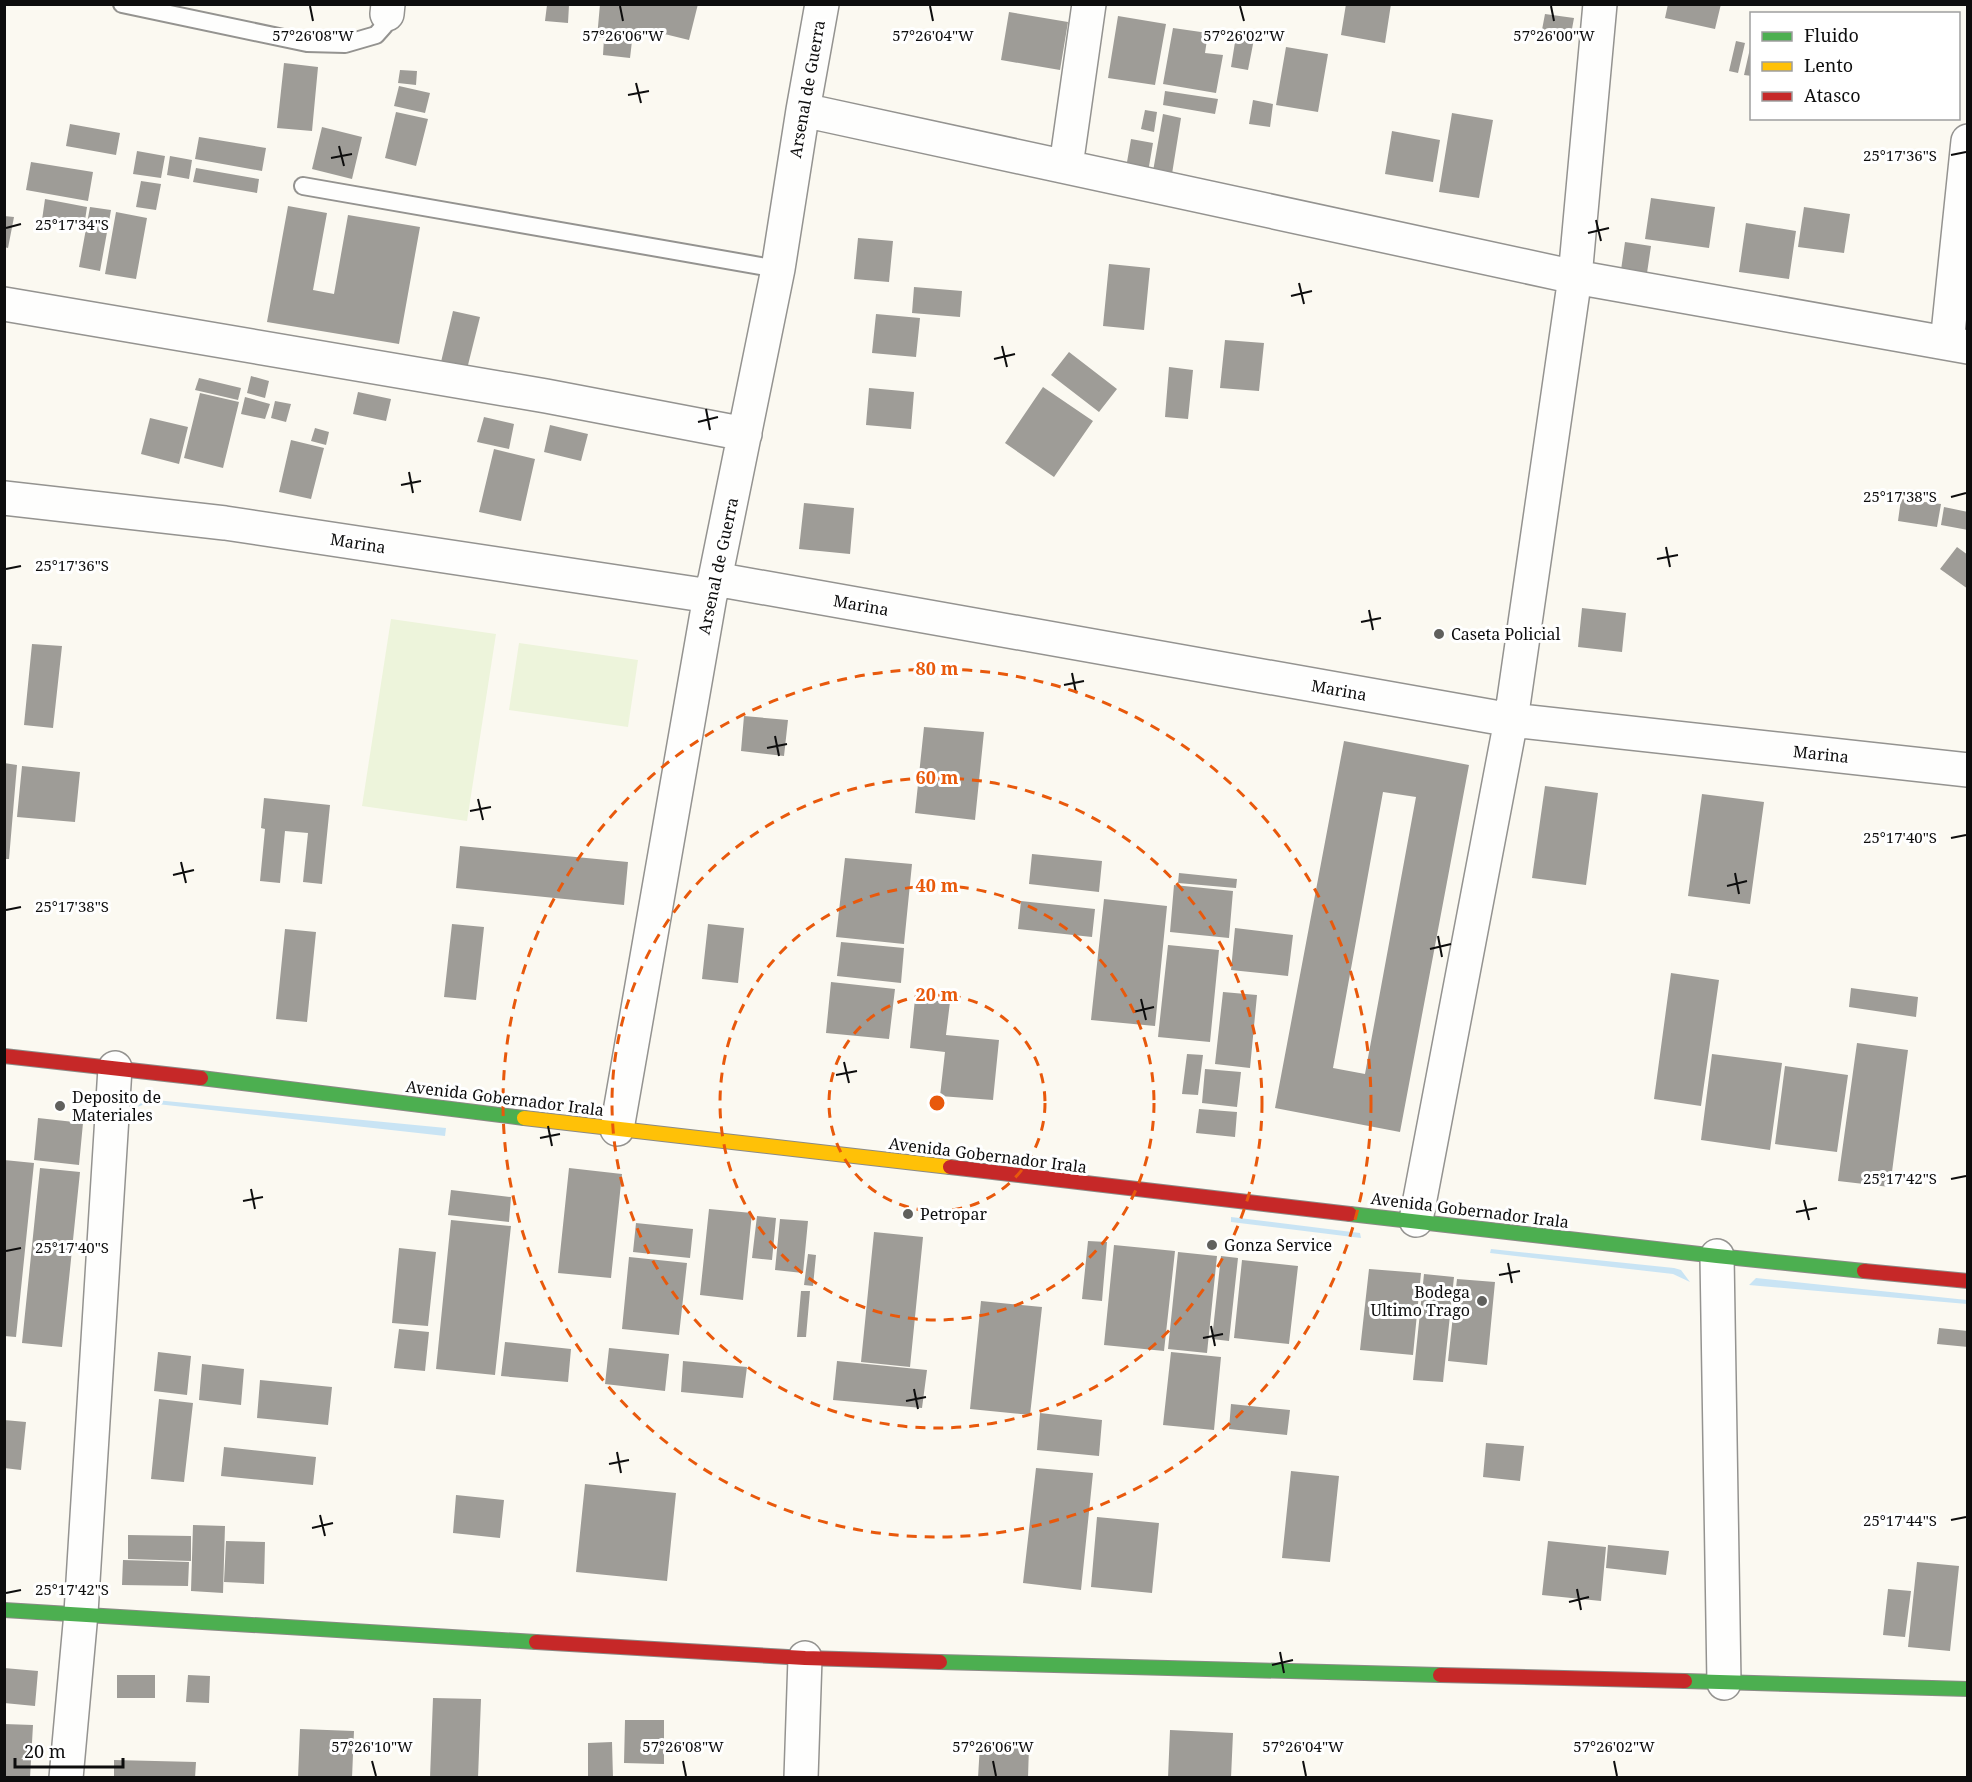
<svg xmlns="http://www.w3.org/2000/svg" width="1972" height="1782" font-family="'Noto Serif',serif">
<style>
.pitch{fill:#edf4db}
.water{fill:#c9e4f4}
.building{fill:#9e9c97;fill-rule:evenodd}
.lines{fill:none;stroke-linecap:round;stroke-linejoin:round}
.lane-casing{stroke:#949390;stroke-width:20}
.street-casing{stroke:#949390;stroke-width:36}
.fast-casing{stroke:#8b8a86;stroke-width:16}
.slow-casing{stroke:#8b8a86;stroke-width:16}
.jam-casing{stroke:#8b8a86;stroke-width:16}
.lane{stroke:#fefefd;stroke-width:16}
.street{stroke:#fefefd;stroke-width:33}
.fast{stroke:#4caf50;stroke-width:14}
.slow{stroke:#ffc107;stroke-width:14}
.jam{stroke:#c62828;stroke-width:14}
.ticks{fill:none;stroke:#0d0d0d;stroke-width:2}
.ring{fill:none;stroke:#e8590c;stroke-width:3;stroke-dasharray:10 8}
.poi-dot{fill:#60605d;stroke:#fff;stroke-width:2}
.labels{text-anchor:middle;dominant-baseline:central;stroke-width:6;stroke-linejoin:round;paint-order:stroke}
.street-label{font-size:16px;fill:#0d0d0d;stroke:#fff}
.poi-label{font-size:16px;fill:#0d0d0d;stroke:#fff;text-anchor:start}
.ticks-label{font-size:15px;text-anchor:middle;fill:#0d0d0d;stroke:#fff;stroke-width:6;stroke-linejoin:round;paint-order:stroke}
.centre{fill:#e8590c;stroke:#fff;stroke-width:3}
.ring-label{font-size:18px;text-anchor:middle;font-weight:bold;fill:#e8590c;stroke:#fff;stroke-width:6;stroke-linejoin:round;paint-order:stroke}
</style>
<rect width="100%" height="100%" fill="#fbf9f1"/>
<!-- pitch -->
<path class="pitch" d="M391,619l105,15 -29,187 -105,-15z
M519,643l119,17 -10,67 -119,-17z"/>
<!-- water -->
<path class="water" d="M145,1099l301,29 -1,8 -297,-33 -11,4z
M1231,1217l129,16 1,5 -130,-16z
M1491,1249l183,19 7,2 9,12 -17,-8 -183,-21z
M1756,1278l211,22v4l-218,-19z"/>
<!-- building -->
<path class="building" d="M600,4h98l-9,36 -49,-12 -1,13h-7l-2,17 -27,-3 1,-17h-7z
M1346,4h45l-6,39 -44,-8z
M1668,4h53l-6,25 -50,-11z
M547,5h22l-1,18 -23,-2z
M1009,12l59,10 -8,48 -59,-10z
M1545,14l29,4 -4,22 -29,-5z
M1118,16l48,8 -11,61 -47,-7z
M1173,28l35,5 -3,20 18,2 -7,38 -53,-9z
M1236,36l18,3 -6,31 -17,-3z
M1736,41l9,2 -7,30 -9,-2z
M1751,44h1v32l-8,-1z
M1286,47l42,7 -10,58 -42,-7z
M284,63l34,4 -6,64 -35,-3z
M400,70l17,1 -1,14 -18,-2z
M399,86l31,7 -5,20 -31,-7z
M1165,91l53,8 -3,15 -52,-9z
M1253,100l20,4 -3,23 -21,-3z
M1145,110l12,2 -3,20 -13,-3z
M396,112l32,7 -12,47 -31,-8z
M1452,113l41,7 -14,78 -40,-6z
M1163,114l18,4 -10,62 -19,-3z
M70,124l50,9 -4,22 -50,-9z
M322,127l40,10 -10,42 -40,-10z
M1392,131l48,9 -7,42 -48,-8z
M199,137l67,11 -4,23 -67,-12z
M1131,139l22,4 -5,29 -22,-4z
M137,151l28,5 -4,22 -28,-4z
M170,156l22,4 -3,19 -22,-4z
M31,162l62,10 -5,29 -62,-11z
M196,168l63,11 -2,14 -64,-11z
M141,181l20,3 -5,26 -20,-3z
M1651,198l64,9 -6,41 -64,-9z
M45,199l42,8 -3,20 -42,-7z
M288,206l39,7 -14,77 21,4 14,-79 72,12 -21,117 -132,-22z
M90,207l21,3 -11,61 -21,-4z
M1804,207l46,7 -6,39 -46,-6z
M116,212l31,6 -11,61 -31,-5z
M4,216l10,1 -6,31 -4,-1z
M1746,223l50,8 -7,48 -50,-7z
M858,238l35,3 -4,41 -35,-3z
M1625,242l26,4 -4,27 -26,-3z
M1109,264l41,4 -6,62 -41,-4z
M914,287l48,4 -2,26 -48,-4z
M453,311l27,6 -13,52 -26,-7z
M876,314l44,4 -4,39 -44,-4z
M1225,340l39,3 -5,48 -39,-3z
M1069,352l48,37 -18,23 -48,-37z
M1169,367l24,3 -5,49 -23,-2z
M251,376l18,5 -4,17 -18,-5z
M199,378l42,10 -3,12 -43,-10z
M1043,387l50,34 -39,56 -49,-34z
M869,388l45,4 -3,37 -45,-4z
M358,392l33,7 -5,22 -33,-7z
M200,393l39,9 -16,66 -39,-10z
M245,397l25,7 -5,15 -24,-5z
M275,401l16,3 -5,18 -15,-4z
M484,417l30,7 -5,25 -32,-7z
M150,418l38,9 -9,37 -38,-10z
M550,425l38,9 -7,27 -37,-9z
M315,428l14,4 -3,13 -15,-4z
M291,440l33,8 -13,51 -32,-7z
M494,449l41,10 -14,62 -42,-9z
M1901,499l40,5 -4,23 -39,-6z
M804,503l50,5 -4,46 -51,-5z
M1944,507l24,5v18l-27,-5z
M1957,547l11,8v34l-28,-20z
M1582,608l44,5 -4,39 -44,-5z
M32,644l30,2 -9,82 -29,-3z
M744,716l44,4 -4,36 -43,-5z
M924,727l60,5 -9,88 -60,-7z
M1344,741l125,24 -69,367 -125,-24zM1383,792l33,5 -51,277 -32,-6z
M4,763l13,2 -8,94h-5z
M22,766l58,6 -5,50 -58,-5z
M1545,786l53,7 -12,92 -54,-7z
M1702,794l62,8 -14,102 -62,-8z
M264,798l66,7 -8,79 -19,-2 5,-49 -23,-2 -5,52 -20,-2 5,-52 -4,-1z
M460,846l168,16 -4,43 -168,-17z
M1032,854l70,7 -3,31 -70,-8z
M845,858l67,6 -8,80 -68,-7z
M1179,873l58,6 -1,9 -58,-5z
M1174,885l59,6 -4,47 -59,-6z
M1104,899l63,7 -12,120 -64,-6z
M1021,901l74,8 -3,28 -74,-8z
M452,924l32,3 -8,73 -32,-3z
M708,924l36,4 -6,55 -36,-4z
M1235,928l58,7 -5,41 -57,-6z
M285,929l31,3 -9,90 -31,-3z
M841,942l63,6 -3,35 -64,-7z
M1168,945l51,5 -9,92 -52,-5z
M1671,973l48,7 -18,126 -47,-7z
M831,982l64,7 -6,50 -63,-6z
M1851,988l67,9 -2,20 -67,-10z
M1223,992l34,3 -7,73 -35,-4z
M915,999l35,3 -4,33 53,5 -6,60 -53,-4 5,-44 -35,-4z
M1857,1043l51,7 -18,137 -52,-6z
M1187,1054l16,1 -5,40 -16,-1z
M1712,1054l70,9 -12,87 -69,-10z
M1785,1066l63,9 -11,77 -62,-8z
M1205,1069l36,3 -4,35 -35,-4z
M1199,1109l38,3 -2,25 -39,-4z
M38,1118l45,5 -4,42 -45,-5z
M4,1160l30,3 -18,174 -12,-1z
M40,1168l40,4 -18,175 -40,-4z
M569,1168l53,6 -11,104 -53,-5z
M451,1190l60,7 -2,25 -61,-7z
M709,1209l43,4 -9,87 -43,-5z
M757,1216l19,2 -4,42 -20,-2z
M780,1219l28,2 -5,52 -28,-3z
M451,1220l60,6 -16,149 -59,-6z
M636,1223l57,6 -3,29 -57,-6z
M874,1232l49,5 -13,130 -49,-5z
M1088,1241l19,1 -5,59 -20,-2z
M1114,1245l61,6 -11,100 -60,-6z
M399,1248l37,4 -8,74 -36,-3z
M1178,1252l39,4 -10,97 -39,-4z
M808,1254l8,1 -3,31 -9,-1z
M1221,1256l17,2 -9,83 -17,-2z
M629,1257l58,6 -8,72 -57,-6z
M1242,1260l56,6 -9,78 -55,-6z
M1369,1269l52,4 -8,82 -53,-5z
M1424,1274l30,3 -11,105 -30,-2z
M1457,1279l38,3 -8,83 -39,-4z
M801,1291h9l-4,46h-9z
M981,1301l61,6 -12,108 -60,-6z
M1939,1328l29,3v16l-31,-3z
M399,1329l30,3 -4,39 -31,-3z
M505,1342l66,7 -3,33 -67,-6z
M609,1348l60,6 -4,37 -60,-7z
M158,1352l33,4 -4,39 -33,-4z
M1171,1352l50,5 -7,73 -51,-5z
M683,1361l64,6 -4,31 -62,-6z
M837,1361l90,9 -5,38 -89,-8z
M202,1364l42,5 -3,36 -42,-5z
M260,1380l72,7 -4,38 -71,-7z
M159,1399l34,4 -9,79 -33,-3z
M1231,1404l59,6 -3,25 -58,-6z
M1040,1413l62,7 -3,36 -62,-6z
M4,1420l22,2 -5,48 -17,-2z
M1486,1443l38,3 -4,35 -37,-4z
M224,1447l92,10 -3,28 -92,-9z
M1036,1468l57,5 -12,117 -58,-7z
M1291,1471l48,5 -9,86 -48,-4z
M585,1484l91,9 -9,88 -91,-9z
M456,1495l48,5 -4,38 -47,-5z
M1097,1517l62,6 -7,70 -61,-6z
M193,1525l32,1 -2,67 -32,-2z
M128,1535l63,1v25l-63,-2z
M226,1541l39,1 -1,42 -40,-2z
M1548,1541l58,6 -5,54 -59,-6z
M1608,1545l61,6 -3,24 -60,-7z
M123,1560l66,2 -1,24 -66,-1z
M1917,1562l42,4 -9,85 -42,-4z
M1888,1589l23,2 -6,46 -22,-2z
M4,1668l34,3 -3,35 -31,-3z
M117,1675h38v23h-38z
M188,1675l22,1 -1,27 -23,-1z
M433,1698l48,1 -3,79h-48z
M625,1720h39v44l-40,-1z
M4,1724l29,1 -3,53h-26z
M300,1729l54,2 -2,47h-54z
M1170,1730l63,3 -2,45h-63z
M612,1742l1,36h-25v-35z
M980,1744l49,2 -1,32h-50z
M114,1760l82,2 -1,16h-81z"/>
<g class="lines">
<defs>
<path id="lane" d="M122,4l185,39 38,1 31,-9 8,-9 3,-12
M303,186l475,83"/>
<path id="street" d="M387,14l1,-10
M803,110l772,167 393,70
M1066,166l23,-162
M4,304l542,92 199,38
M1947,343l21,-202
M4,498l221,25 485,73
M715,579l796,141 457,50
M617,1129l93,-533 5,-17 63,-310 25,-159 19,-106
M1416,1220l95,-500 64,-443 25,-273
M1717,1256l7,427
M66,1778l15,-165 34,-545
M801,1778l4,-120"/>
<path id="fast" d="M201,1078l323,40
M1350,1214l367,42 147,15
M4,1610l532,32
M940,1662l500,13
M1685,1681l283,8"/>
<path id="slow" d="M524,1118l426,49"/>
<path id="jam" d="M4,1056l197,22
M950,1167l400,47
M1864,1271l104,10
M536,1642l269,16 135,4
M1440,1675l245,6"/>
</defs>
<!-- lane casing -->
<use href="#lane" class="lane-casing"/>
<!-- street casing -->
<use href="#street" class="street-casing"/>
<!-- fast casing -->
<use href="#fast" class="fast-casing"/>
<!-- slow casing -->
<use href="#slow" class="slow-casing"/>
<!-- jam casing -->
<use href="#jam" class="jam-casing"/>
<!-- lane -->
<use href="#lane" class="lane"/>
<!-- street -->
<use href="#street" class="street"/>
<!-- fast -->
<use href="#fast" class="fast"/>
<!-- slow -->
<use href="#slow" class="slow"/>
<!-- jam -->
<use href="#jam" class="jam"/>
</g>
<!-- ticks -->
<path class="ticks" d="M310,6l3,15M620,6l3,15M930,6l3,15M1240,6l4,15M1551,6l3,15M636,83l5,20M628,95l21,-4M339,146l5,20M1951,155l15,-3M331,158l21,-4M1596,220l5,21M6,228l15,-4M1588,233l21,-5M1299,283l5,21M1291,296l21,-5M1002,346l5,21M994,359l21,-5M706,409l4,21M698,422l20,-5M409,472l4,21M401,485l20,-4M1951,497l15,-4M1666,547l4,20M1657,559l21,-4M6,569l15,-3M1369,610l4,20M1361,622l20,-4M1072,673l4,20M1064,685l20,-4M775,736l4,20M767,748l20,-4M478,799l5,21M470,811l21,-4M1951,838l15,-3M181,862l5,21M1735,873l4,21M173,875l21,-5M1727,886l20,-5M6,910l15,-3M1438,936l4,21M1430,949l21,-5M1141,999l5,21M1133,1012l21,-5M844,1062l5,21M836,1075l21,-4M548,1126l4,20M540,1138l20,-4M1951,1179l15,-3M251,1189l4,20M1804,1200l5,20M243,1201l20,-4M1796,1212l21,-4M6,1251l15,-3M1508,1263l4,20M1499,1275l21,-4M1211,1326l4,20M1203,1338l20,-4M914,1389l4,20M906,1401l20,-4M617,1452l4,21M609,1464l20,-4M320,1515l5,21M1951,1520l15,-3M312,1528l21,-5M1577,1589l4,21M6,1593l15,-3M1569,1602l20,-5M1280,1652l4,21M1272,1665l21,-5M372,1761l4,15M683,1761l3,15M993,1761l3,15M1303,1761l3,15M1614,1761l3,15"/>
<!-- distance rings -->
<g class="ring">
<circle cx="937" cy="1103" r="108"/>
<circle cx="937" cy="1103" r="217"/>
<circle cx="937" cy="1103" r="325"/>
<circle cx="937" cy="1103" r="434"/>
</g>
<!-- markers -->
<g class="poi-dot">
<circle cx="1439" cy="634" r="6"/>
<circle cx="60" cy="1106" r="6"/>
<circle cx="908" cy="1214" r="6"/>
<circle cx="1212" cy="1245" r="6"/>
<circle cx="1482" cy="1301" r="6"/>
</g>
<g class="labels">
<!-- street labels -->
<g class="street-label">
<text transform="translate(807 89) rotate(-80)">Arsenal de Guerra</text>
<text transform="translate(358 543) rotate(9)">Marina</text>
<text transform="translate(718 566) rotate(-78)">Arsenal de Guerra</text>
<text transform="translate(861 605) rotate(10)">Marina</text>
<text transform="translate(1339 690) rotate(10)">Marina</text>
<text transform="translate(1821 754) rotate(6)">Marina</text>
<text transform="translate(505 1098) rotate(7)">Avenida Gobernador Irala</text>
<text transform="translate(988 1155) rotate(7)">Avenida Gobernador Irala</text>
<text transform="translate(1470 1210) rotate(7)">Avenida Gobernador Irala</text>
</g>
<!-- poi labels -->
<g class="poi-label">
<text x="1451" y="634">Caseta Policial</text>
<text x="72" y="1097">Deposito de<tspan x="72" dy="18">Materiales</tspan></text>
<text x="920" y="1214">Petropar</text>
<text x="1224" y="1245">Gonza Service</text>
<text x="1470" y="1292" text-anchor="end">Bodega<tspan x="1470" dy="18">Ultimo Trago</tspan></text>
</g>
</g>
<g class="ticks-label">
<text x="313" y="41">57°26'08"W</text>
<text x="623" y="41">57°26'06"W</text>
<text x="933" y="41">57°26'04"W</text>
<text x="1244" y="41">57°26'02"W</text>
<text x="1554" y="41">57°26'00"W</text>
<text x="1900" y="161">25°17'36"S</text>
<text x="72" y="230">25°17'34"S</text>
<text x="1900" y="502">25°17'38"S</text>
<text x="72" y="571">25°17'36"S</text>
<text x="1900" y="843">25°17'40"S</text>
<text x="72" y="912">25°17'38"S</text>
<text x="1900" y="1184">25°17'42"S</text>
<text x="72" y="1253">25°17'40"S</text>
<text x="1900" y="1526">25°17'44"S</text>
<text x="72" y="1595">25°17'42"S</text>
<text x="372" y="1752">57°26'10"W</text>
<text x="683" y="1752">57°26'08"W</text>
<text x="993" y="1752">57°26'06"W</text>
<text x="1303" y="1752">57°26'04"W</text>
<text x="1614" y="1752">57°26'02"W</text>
</g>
<circle cx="937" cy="1103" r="9" class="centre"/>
<g class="ring-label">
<text x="937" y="675">80 m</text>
<text x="937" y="784">60 m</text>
<text x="937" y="892">40 m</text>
<text x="937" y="1001">20 m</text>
</g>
<!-- border -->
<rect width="1972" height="1782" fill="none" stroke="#0d0d0d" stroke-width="12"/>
<!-- legend -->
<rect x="1750" y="12" width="210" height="108" fill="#ffffff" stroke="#9e9e9e" stroke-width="1.5"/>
<rect x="1762" y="32" width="30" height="9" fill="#4caf50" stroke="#9e9e9e" stroke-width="1.5"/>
<text x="1804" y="42" font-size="18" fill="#0d0d0d">Fluido</text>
<rect x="1762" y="62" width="30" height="9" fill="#ffc107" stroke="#9e9e9e" stroke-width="1.5"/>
<text x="1804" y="72" font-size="18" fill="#0d0d0d">Lento</text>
<rect x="1762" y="92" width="30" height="9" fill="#c62828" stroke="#9e9e9e" stroke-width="1.5"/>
<text x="1804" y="102" font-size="18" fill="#0d0d0d">Atasco</text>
<!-- scale -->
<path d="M15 1758v9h108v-9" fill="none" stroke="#0d0d0d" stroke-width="3"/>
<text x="24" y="1758" font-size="18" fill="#0d0d0d" stroke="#ffffff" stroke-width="4.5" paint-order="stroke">20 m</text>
</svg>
